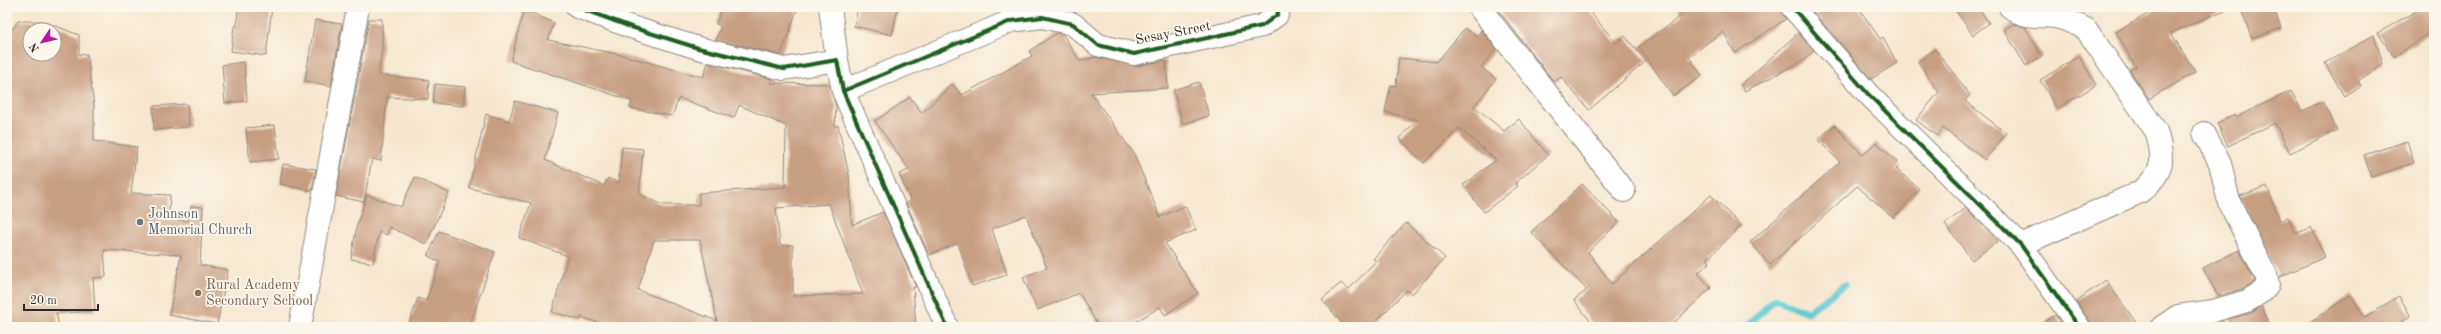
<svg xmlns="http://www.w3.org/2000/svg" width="2441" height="334" font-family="'Old Standard TT',serif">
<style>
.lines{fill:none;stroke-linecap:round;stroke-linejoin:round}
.stream{stroke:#5cc9cf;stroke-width:7}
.building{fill:#c89e80;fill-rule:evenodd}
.minor-casing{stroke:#90887d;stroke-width:24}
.minor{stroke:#fff;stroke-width:22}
.cycleway-casing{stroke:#fbf7ec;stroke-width:6}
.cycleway{stroke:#1b5e20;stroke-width:4}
.worship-dot{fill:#6b7280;stroke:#fbf7ec;stroke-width:1.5}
.education-dot{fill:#8d6e63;stroke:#fbf7ec;stroke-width:1.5}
.labels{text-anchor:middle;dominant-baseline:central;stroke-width:3.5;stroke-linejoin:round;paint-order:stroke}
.street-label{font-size:14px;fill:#2b2b2b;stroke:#fbf7ec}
.worship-label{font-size:14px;fill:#5b616d;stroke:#fbf7ec;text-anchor:start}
.education-label{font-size:14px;fill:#785e54;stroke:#fbf7ec;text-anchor:start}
</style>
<rect width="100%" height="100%" fill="#fbf7ec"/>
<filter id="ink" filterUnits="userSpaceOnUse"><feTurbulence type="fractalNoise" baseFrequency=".025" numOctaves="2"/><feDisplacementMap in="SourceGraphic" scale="8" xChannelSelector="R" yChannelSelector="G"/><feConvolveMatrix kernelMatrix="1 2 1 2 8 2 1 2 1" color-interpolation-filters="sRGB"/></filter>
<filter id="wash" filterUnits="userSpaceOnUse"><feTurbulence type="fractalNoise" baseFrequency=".012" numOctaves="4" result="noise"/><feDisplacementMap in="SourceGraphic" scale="16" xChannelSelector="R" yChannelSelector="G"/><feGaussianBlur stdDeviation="0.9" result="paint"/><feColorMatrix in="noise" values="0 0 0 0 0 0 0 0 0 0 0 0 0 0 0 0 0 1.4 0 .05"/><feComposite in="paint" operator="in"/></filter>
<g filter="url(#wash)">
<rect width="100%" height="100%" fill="#f6e6cf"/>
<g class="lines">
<!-- stream -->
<path class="stream" d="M1746,327l29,-28 32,13 38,-27"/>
</g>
<g id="blocks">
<!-- building -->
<path class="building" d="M238,7h34l-6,49 -35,-5 3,-25h3z
M722,7h76l-17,48 -65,-15 5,-14 -5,-2z
M858,7h40l-6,28 -38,-9z
M1496,7h90l30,36 9,-7 21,25 -57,49 -28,-33 -7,5z
M1677,7h103l6,12 -51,34 -12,-22 -34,26 13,19 -29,20 -34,-49 43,-32z
M1809,7h49l22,32 3,-2 14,26 -26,16z
M1953,7h25l11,16 -16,12z
M2160,7h72l-61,26 24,39 -46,27 -19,-29 6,-3 -20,-35z
M2240,7h33l8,21 -29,11z
M2423,7h11v23l-40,27 -16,-24z
M523,13h9l22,10 -6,17 69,14 86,23 5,-14 64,16 -1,4 58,1 7,22 -1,21 3,-2 11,50 3,50 31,-13 33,75h-3l3,40h-304l-31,-10v3l-29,-8 16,-56 -49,-18 12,-35 -62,-15 17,-74 23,7 6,-20 43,12 -13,47 59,26 4,-8 11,5 3,-36 21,2 -4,45 24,11h36v-12l86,-6 1,-61 -47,-21 -5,13 -55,-20 -7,18 -42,-8 2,-7 -121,-40zM829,204l34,90 -70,2v-51h-13l-4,-37zM654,240h46l17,81 -79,-31z
M369,19h13v31l-4,25 51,5 -1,19 -41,-2 -6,64 -9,-2 -8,43 -28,-6z
M315,20l27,4 -11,62 -26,-5z
M18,21h25l36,14v20l8,-1 7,52v35l43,6 -6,46 39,2 -1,24 19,2 3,-15 12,1 -3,58 28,5 -11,54 -48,-9 12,-60 -77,-5 2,27 -13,1 2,33 -39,2 3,14h-49l-3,-18v-272zM30,30h24v24h-24z
M2013,24l12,3 17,29 -16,10 -22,-36z
M1465,28l12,9 4,-7 15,19 -15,18 15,12 -22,27 30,25 15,-12 29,36 -33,28 3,3 -34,26 -21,-27 33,-25 -37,-32 -35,35 -25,-25 19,-18 -33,-8 6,-27 5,1 3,-28 38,4z
M1057,33l6,2 17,26 15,-4 41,9 30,-6 2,28 -77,5 43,61 26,63 25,-11 11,24 -31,13 33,50 -33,22 -5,-8 -33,20h-28l-20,-34 -42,17 -14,-33 24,-9 -21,-53 -34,14 15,46 -35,11 -14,-43 -29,12 -23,-52 5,-2 -12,-27 10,-4 -34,-49 35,-24 12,16 30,-29 10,11 70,-39 -3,-5z
M1798,33l16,18 -10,9 -59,31 -4,-6z
M2374,35l9,29 -25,17 3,5 -17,10 -19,-33z
M1935,49l35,46 -5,6 41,32 -21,27 -42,-32 -6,8 -21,-16 23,-28 -21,-30z
M2079,56l17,29 -39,24 -17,-29z
M244,62l3,39 -22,2 -3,-38z
M1199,82l10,34 -26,8 -10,-34z
M435,84l30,3 -2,19 -30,-3z
M2291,91l11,20 21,-10 14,29 -47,23 -15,-30 -47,23 -11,-23 18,-8 1,2z
M187,104l2,23 -35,3 -1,-24z
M275,125l4,34 -29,3 -4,-34z
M1834,125l29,30 13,-13 24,23 -4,4 23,20 -25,29 -37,-32 -87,79 -20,-23 90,-80 -22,-22z
M2407,141l7,22 -43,14 -7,-22z
M283,164l33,5 -4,22 -32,-7z
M415,177l34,16 -23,51 -37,-17 -2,8 -8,-3 -6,31 -22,-4 6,-34 10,-30 34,12z
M1582,184l37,38 -31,30 24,32 99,-89 30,31 -34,33 3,3 -12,11 13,15 -42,39h-74l-21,-27 13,-10 -56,-58z
M2267,186l13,35 8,-4 8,17 15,-7 14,30 -46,20 -39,-81z
M1966,208l32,33 -26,19 -27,-36z
M1406,223l39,35 -33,36 -5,-4 -37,37h-25l-23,-28 19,-16 7,7 28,-29 -3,-2z
M439,231l56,21 -26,75h-61l10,-29 8,3 14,-39 -12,-6z
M2239,250l16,31 -13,8 -24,7 -15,-28z
M2106,280l33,47h-48l-2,-7 -13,-19z
M2351,295l14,22 34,-21 12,20 -18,11h-91z
M2262,307l8,20h-38l-3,-8 22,-6z
M2055,315l9,12h-26z"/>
</g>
</g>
<g filter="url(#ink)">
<use href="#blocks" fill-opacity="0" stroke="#90887d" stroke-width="1"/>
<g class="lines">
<defs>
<path id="minor" d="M577,7l54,20 67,21 86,21 53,-9 6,31 104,236
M830,7l7,53
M1479,7l145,184
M1792,7l76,87 153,151 58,82
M2010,7c14,12 28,8 44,10 12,2 22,7 32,12l70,102c9,29 8,42 -16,61l-119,53
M843,91l168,-70 31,-4 31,7 25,21 36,9 128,-28 15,-11 3,-8
M300,327l58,-320
M2162,327l16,-11 35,-5 34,-10 16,-10 5,-7 -2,-9 -37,-73 -9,-39 -16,-30"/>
</defs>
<!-- minor casing -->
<use href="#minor" class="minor-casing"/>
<!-- minor -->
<use href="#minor" class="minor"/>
<defs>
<path id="cycleway" d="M577,7l54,20 67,21 86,21 53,-9 6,31 104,236
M1792,7l76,87 153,151 58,82
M843,91l168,-70 31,-4 31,7 25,21 36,9 128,-28 15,-11 3,-8"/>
</defs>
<!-- cycleway casing -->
<use href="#cycleway" class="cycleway-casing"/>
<!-- cycleway -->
<use href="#cycleway" class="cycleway"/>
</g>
</g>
<!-- markers -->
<circle class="worship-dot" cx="140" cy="222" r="4"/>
<circle class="education-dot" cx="198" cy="293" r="4"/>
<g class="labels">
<!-- street labels -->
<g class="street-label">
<text transform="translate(1173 33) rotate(-11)">Sesay Street</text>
</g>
<!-- worship labels -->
<g class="worship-label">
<text x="148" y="214">Johnson<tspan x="148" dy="16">Memorial Church</tspan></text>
</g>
<!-- education labels -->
<g class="education-label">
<text x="206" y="285">Rural Academy<tspan x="206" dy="16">Secondary School</tspan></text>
</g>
</g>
<!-- margin -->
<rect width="2441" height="334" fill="none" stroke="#fbf7ec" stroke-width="24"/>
<!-- north arrow -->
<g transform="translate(42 42) rotate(235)"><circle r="19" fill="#fbf7ec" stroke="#a8a59f"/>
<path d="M0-3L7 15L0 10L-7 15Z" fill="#b5179e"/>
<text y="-6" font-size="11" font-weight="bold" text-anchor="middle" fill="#2b2b2b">N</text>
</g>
<!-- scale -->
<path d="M24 304v6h74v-6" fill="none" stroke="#2b2b2b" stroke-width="2"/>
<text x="30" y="304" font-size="12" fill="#2b2b2b" stroke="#fbf7ec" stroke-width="3" paint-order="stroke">20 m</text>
</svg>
